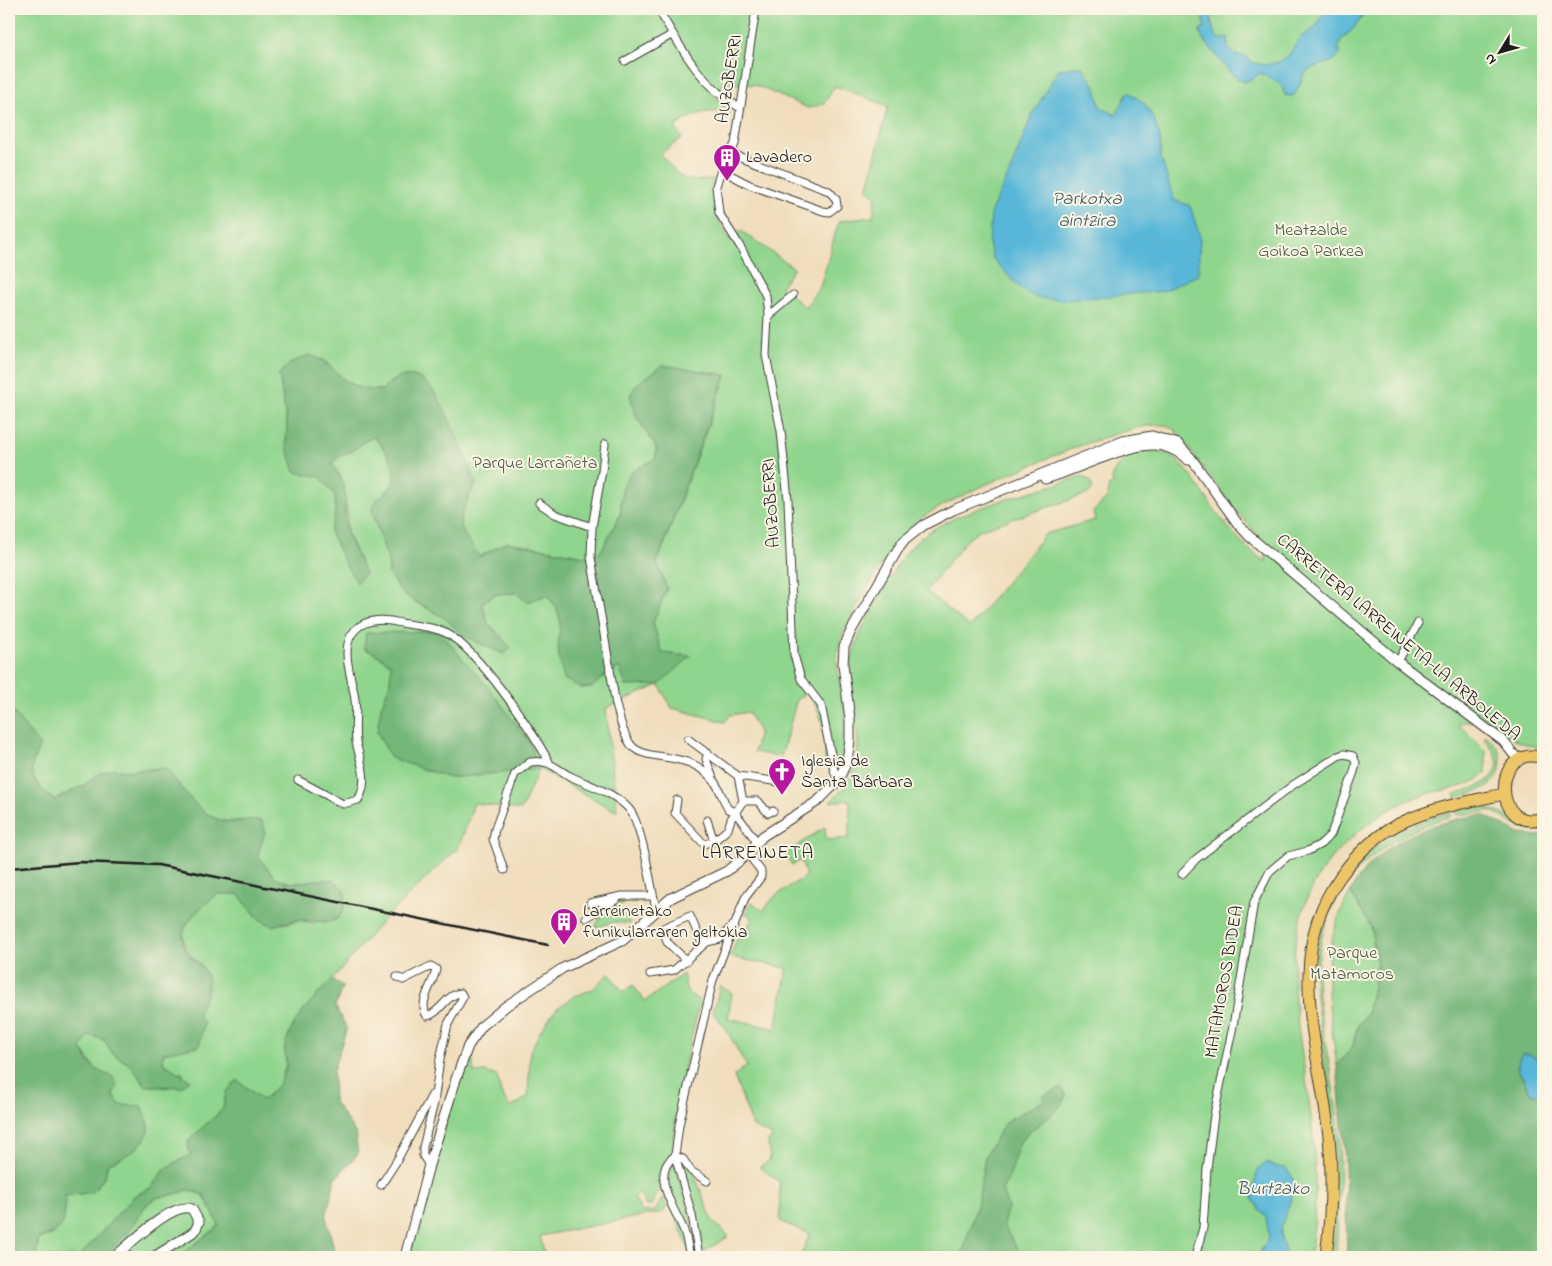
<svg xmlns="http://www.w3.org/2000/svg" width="1552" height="1266" font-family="'Indie Flower',sans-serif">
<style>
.green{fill:#90d58e;stroke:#567855;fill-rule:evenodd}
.forest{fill:#74b679;stroke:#48694a}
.water{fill:#59b7d8;stroke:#3a6a7a}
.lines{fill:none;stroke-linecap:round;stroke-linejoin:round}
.minor-casing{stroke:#3c3934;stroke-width:9}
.tertiary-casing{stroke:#3c3934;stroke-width:11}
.primary-casing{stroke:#3c3934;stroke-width:13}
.minor{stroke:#fff;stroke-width:7}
.tertiary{stroke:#fff;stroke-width:9}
.primary{stroke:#edc569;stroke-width:11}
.rail{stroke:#1c1c1c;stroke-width:2.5}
.labels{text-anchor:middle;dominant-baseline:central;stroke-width:4;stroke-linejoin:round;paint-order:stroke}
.street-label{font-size:18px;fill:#1c1c1c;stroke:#fcf5e5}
.poi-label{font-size:18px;fill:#1c1c1c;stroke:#fcf5e5;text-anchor:start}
.park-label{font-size:18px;fill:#455d44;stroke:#fcf5e5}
.water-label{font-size:19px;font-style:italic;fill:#345a67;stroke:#fcf5e5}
.neighbourhood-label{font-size:19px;letter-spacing:1px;fill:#1c1c1c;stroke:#fcf5e5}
</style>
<rect width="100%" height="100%" fill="#fcf5e5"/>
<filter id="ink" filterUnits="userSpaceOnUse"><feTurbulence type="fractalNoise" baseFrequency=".02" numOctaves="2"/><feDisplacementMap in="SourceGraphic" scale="10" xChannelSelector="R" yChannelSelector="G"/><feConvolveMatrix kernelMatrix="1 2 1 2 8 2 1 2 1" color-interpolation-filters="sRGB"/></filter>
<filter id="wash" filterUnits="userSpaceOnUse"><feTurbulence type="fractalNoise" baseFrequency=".0096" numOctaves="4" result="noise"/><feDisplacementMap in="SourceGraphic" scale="20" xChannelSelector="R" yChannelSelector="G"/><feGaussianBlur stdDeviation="1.12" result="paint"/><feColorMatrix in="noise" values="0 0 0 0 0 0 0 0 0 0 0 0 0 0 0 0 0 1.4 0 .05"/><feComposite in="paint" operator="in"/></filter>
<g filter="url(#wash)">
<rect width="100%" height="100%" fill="#efddbb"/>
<!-- green -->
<path class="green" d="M9,9h1534v740l-24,-7 -34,-23 -27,4 28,28v22c-15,16 -46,16 -67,23 -32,12 -57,30 -80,54 -72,77 -39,169 -29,260 6,49 8,98 0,147h-510l10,-23 -30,-13 -1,-40 -20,-14 11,-7 -2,-18 5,-6 -20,-9 -19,-51 13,-10c-12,-18 -19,-38 -34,-53l7,-27 12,7 -4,25 48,11 11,-61 -57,-11 8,-20 7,1 7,-21 -6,-3 6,-12 11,9 12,-15 31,-20 -5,-16 -9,5 -7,-11 40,-27 1,13 23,-2 1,-38 -20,2c46,-42 22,-72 20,-123 0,-28 11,-50 25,-74 12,-22 23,-46 41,-63 29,-29 114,-49 154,-62l13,-3 6,3 4,8 -5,6 -109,36 -13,11 -40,50 44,36 75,-93 50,-14 -2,-8 14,-14 2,-12 5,-2 -3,-6c10,-27 44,-36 67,-17 15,14 25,33 37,49 14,20 31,39 51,52l-2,-20 -29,-32 -60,-80c-3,-2 -7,-4 -11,-5 -35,-6 -222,74 -251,99 -20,17 -65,93 -73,118 -8,24 3,47 5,71 2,19 -1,37 -7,56l-13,-3c1,-27 -1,-53 -18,-74l-10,7 -16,58 -27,-5 5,-20 -11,-20 -18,3 -5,7 -53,-14 -13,-23 -53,23 11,104 -78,-43 -18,41 -47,-7 -15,44 -75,72 -52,61 -18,19 -29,48 1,18 -7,20 -16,15 -25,-19 -12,11 -3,17 -35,32 2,14 -24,13 -15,20 -16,7 -56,62h-43l3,-19 14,-3 12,-23v-16l28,-4 12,-16 15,-71 -39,-57 8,-14 15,6 9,14 16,10 17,21 22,3 16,-14 -10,-3 -11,-8v-10l9,-2 26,-35 2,-11 6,-10 -3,-28c-38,-31 -14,-50 15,-74l20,1 21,25 25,5 15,-4 15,3 30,-12 1,-20 -11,-11c-39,-3 -50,18 -76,-25l2,-10 -18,-25c-39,9 -54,-28 -77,-52l-38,3 -14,-2 -15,5 -14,11 -30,15 -11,-9 -12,-18 1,-11 -14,-42 -9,-13zM724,83l31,2 53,23 16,-4 11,-18 53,20 -21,84 9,6 -3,21 -34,4 -19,66 -15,20 -24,-20 13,-19 -54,-38 -11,9c-12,-19 -19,-37 -16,-60 -33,5 -32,-2 -53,-25l22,-16 -7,-11c18,-13 33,-19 56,-13l-16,-18zM323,359c20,20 28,32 59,31l10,-10 84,103c-19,40 -23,37 3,74l28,-15 84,15 9,-4 20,-38 2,-25 8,-16 26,-16v-11l-20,-31 90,-40 -69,188 10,24 -14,35 9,31 29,2 -49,28 -16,2 -7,-19 -18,12 -8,8 -35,-32c3,-24 7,-42 -12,-60l-19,7 -11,-9 -21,1 -13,9 6,21 13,11 2,19 -41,-19 -17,-17 -30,-16 -26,-27 -1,-15 -16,-49 4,-11c31,-18 18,-41 -2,-63l-12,4 -10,10 -11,2 -9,11 9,13 6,37v19l18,40 -8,9 -27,-50c3,-11 8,-25 5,-36 -6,-18 -35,-39 -49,-52l1,-19 -8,-51zM364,648l102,15 18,19 45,59 10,28 -158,-62 9,-24 1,-18 -10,-8z
M1486,736c10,8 15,14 15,26 0,25 -27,31 -46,36l-1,-4c31,-8 62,-22 30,-55z
M1475,807c31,1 38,20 68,19v5l-24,-3 -23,-15 -7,-2 -32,4 -1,-4z
M1450,812l1,4c-92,28 -143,90 -132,188 5,37 13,72 18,109 5,46 2,93 -1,139v5h-4l3,-62 -1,-56 -20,-159c3,-89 50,-145 136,-168z
M1350,892l21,35 6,39 -9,45 -11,16 -4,19 -16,20c-9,-66 -20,-112 13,-174z
M628,899l-11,9 14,16 -17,-2 -20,6 9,-15z
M609,973l14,19 10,-7 12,16 38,-27 4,18 13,9 -17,71 4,2 -11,45 -4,31 -6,11 -4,25 -10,18 -6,2 -7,-14 -5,6 8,14 13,-1 8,-14 5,9 -5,6 -123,24 5,21h-136l48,-174 15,-27 2,17 11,-1 12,4 4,17 9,15 18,-11 2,-45 10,-20 16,-23 19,-13 18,-7z
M689,1161l24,61 16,14 -25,16 2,5h-5l-17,-82v-7z
M672,1163h2l14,44 9,50h-5c-10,-27 -32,-65 -20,-94z
M188,1190l16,5 15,31 -41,31h-76l37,-41 7,-11 12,-8 10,-1z"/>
<!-- forest -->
<path class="forest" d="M309,355c34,10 28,37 73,35 39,-40 59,11 73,43 7,16 14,33 21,50 -20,40 -23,37 4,74l27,-15 84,15 9,-4 20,-38 2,-25 8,-17 26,-15v-11l-20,-31 -6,-21 7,-11 26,-19 63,10 -69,188 10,25 -14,35 9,30 29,3 -32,29 -33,1 -7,-19 -18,12 -8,8 -12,1 -17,-9c-1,-7 -4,-15 -5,-22 -4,-26 11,-40 -13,-62l-19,7 -11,-9 -21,1 -13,9 6,21 23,24 -8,6 -41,-19 -17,-17 -42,-24 -14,-19 -1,-15 -16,-49 4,-11c31,-18 18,-41 -2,-63 -13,4 -12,8 -22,14 -11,6 -9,0 -20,13 21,29 9,40 15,69 3,11 13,28 18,40l-8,10 -13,-21 -14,-31 5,-17v-18l-14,-19 -26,-5 -9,-28 1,-19 -8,-51 12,-11z
M440,631l26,32 18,19 45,59 10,28 -90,9 -58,-20 -14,-26 4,-25 9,-24 1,-18 -10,-8 -17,-9 2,-15z
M9,707l31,39c-14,28 -10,35 14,54l30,-15 14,-11 15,-5 14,2 38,-3c20,21 32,49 63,54 12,2 21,-6 34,-1l3,10 -7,24c26,43 37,22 76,25l11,11c-1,40 -15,30 -45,29 -9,0 -19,4 -28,6l-13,-7 -21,-25h-20c-18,14 -52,39 -26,64 7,7 16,13 16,25 1,11 -8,21 -10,33l6,7 -5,23 -36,7v10l27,17 -9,7 -35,-1 -17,-22 -16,-10 -9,-14 -15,-5 -8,13c9,16 12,23 31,28l5,9 -4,10 7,10 21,1c2,6 7,13 8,19 3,17 -27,35 -41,38l-3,13 -12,16 -28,4c0,25 0,36 -26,42l-3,19h-27z
M1483,815l37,19 23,2v235l-8,-14 -16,7 -2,3 12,24 5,4 9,-7v169h-196l-2,-95 -8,-96 16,-20 4,-19 11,-16 9,-45 -6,-39 -21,-35c24,-48 82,-72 133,-77z
M332,980l11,6 -8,20 12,22 -14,42 1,32 21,30 3,22 -23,25 -9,39 8,30 1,9h-157l41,-31 -15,-31 -16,-5 -20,6 -10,1 -12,8 -20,30 -24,22h-23l56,-62 16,-7 15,-20 24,-13 -2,-14 35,-32 3,-17 11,-12 26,20c11,-9 20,-19 23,-34 1,-6 -2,-14 -1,-20 6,-26 29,-48 47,-66z
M1061,1088l5,7c-7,20 -27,27 -41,41 -10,9 -10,25 -14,36 -2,7 -6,12 -9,18l6,17 -5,18 19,32h-61l17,-55 7,-46 21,-35 36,-19 2,-7z"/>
<!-- water -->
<path class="water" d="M1201,9h9c1,12 1,22 10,31l8,-3v11l8,7 10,1 7,7 13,2 13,-3 9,-6 13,-19 14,-9 12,-19h50l-12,4 -11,15 -13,12 -3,11h4c-10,17 -23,11 -35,20 -7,7 -7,18 -14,25l-8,-1 -4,-10 -21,-12 -9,7 -8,2 -13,-9 -29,-37 -1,-7 5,-1z
M1082,66l14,22 4,19 16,8 12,-23 16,11 10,16 6,19 1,20 13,42 16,6 10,31 -2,38 -35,16 -98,9 -29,-2 -16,-10 -27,-29 -4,-15 2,-33 18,-37 23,-59 27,-46z
M1522,1054c19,-2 21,20 21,34l-9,7 -5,-4c-3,-15 -18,-20 -7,-37z
M1266,1163l16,5 3,-1c2,3 5,6 7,9 7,18 -11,40 -11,58 0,9 5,12 3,23h-25l3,-9 7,-10 -3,-21 -13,-17 -1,-8 6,-22z"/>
</g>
<g filter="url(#ink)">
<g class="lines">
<defs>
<path id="minor" d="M658,9c23,39 42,76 82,99
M756,9l-21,135 -14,26 -5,16 3,27 22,35 25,48 2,20 -2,39 15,76 7,69 6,155 7,24 20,26 13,65 4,11
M625,61l48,-27
M721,170l29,15 73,26 6,1 8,-6 -1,-7 -7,-8 -99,-38
M768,316l25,-21
M605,444l-3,27 -10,56 -1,30 25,148c4,13 6,28 15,40 16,19 57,3 83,36 6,8 9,19 14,28l7,3 22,30
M539,503l16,11 37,13
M1398,662l20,-39
M708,753l-2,6 7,19
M738,776l42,6 1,-7
M298,780l45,24 15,-4c12,-19 2,-39 -2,-58 -2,-14 1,-29 -1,-42 -2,-21 -17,-52 0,-70 11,-12 31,-11 46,-7 14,3 32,3 45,10 31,16 86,97 103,129
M677,800l-2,13 29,31 10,-3 14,-12 3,-10 12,-18 -5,-25 -50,-37
M743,801h15l10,12 5,-2
M707,820l7,21
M504,870l-11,-31 2,-10 20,-55 15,-12c21,-3 25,7 42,15 19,9 43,16 57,32 13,15 22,77 27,100
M1182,874l14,-15 97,-74 45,-29 6,-2 9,2 3,7 -2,9 -23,62 -10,10 -13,7 -20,5 -18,15 -16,31 -21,124 -19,89 -7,54 -4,59 -8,29
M590,903l32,-7h31
M586,918l31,-19
M687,961l-20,-19 -4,-14 27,-12 13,29
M650,974l24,-4 33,-28 13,-3 12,-13
M397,977l6,3 28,-14 5,3c-1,13 -19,33 -9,47 14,-3 19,-22 34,-23l2,4 -15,27 -8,35 -6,44 -11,44v9l6,9
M675,1156c-27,18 2,56 9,75 3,8 4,17 6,26
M675,1156l8,3 8,12 16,10
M381,1185l15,-23 36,-67
M699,1257l-7,-42 -17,-59 4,-31 34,-145 32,-82 16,-21v-6l-13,-17"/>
<path id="tertiary" d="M1045,479c28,-8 82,-35 108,-34 13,0 25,6 35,15
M114,1257c15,-12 60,-57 78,-48l7,13 -4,9 -41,26
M405,1257l24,-92 27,-86 12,-33 14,-20 24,-20 57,-38 59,-27 49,-43 56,-27 17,-14 19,-21 55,-35 20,-20 9,-20 3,-21v-21l-7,-54 1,-18 7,-16 47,-82 7,-9 19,-15 29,-15 170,-69 29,-5 26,8 13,14 47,66 11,12 149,126 105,79 16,20"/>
<path id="primary" d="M1543,758c-52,-16 -51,77 0,60
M1326,1257c5,-40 7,-80 3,-120 -9,-88 -46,-182 11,-260 17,-24 38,-44 65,-56 31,-14 66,-20 99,-27"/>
</defs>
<!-- minor casing -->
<use href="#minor" class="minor-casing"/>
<!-- tertiary casing -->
<use href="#tertiary" class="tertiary-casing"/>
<!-- primary casing -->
<use href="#primary" class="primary-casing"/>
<!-- minor -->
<use href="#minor" class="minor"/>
<!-- tertiary -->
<use href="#tertiary" class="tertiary"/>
<!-- primary -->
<use href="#primary" class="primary"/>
<!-- rail -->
<path class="rail" d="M9,868l71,-6 78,3 390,80"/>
</g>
</g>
<!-- icons -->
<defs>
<symbol id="building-pin" viewBox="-11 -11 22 30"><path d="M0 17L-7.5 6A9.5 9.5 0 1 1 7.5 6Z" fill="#b5179e" stroke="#fcf5e5"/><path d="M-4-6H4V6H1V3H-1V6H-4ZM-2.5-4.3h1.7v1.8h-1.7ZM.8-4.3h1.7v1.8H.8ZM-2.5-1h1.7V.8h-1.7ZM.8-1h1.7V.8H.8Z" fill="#fff"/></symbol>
<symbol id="church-pin" viewBox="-11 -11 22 30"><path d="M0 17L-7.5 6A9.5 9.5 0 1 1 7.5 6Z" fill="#b5179e" stroke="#fcf5e5"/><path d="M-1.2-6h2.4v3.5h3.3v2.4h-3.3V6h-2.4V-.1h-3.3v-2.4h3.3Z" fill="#fff"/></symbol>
</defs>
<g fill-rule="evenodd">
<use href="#building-pin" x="711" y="142" width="32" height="43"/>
<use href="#church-pin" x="766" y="756" width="32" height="43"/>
<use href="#building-pin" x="548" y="906" width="32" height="43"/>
</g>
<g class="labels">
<!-- street labels -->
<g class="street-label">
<text transform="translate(730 79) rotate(-81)">AUZOBERRI</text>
<text transform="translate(772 503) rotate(-94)">AUZOBERRI</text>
<text transform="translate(1398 638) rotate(40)">CARRETERA LARREINETA-LA ARBOLEDA</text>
<text transform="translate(1225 982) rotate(-80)">MATAMOROS BIDEA</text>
</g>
<!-- poi labels -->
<g class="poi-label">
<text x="746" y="158">Lavadero</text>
<text x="801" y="762">Iglesia de<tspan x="801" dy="21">Santa Bárbara</tspan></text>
<text x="583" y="912">Larreinetako<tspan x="583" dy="21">funikularraren geltokia</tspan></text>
</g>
<!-- park labels -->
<g class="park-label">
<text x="1311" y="231">Meatzalde<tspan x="1311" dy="21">Goikoa Parkea</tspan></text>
<text x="535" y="464">Parque Larrañeta</text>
<text x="1352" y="954">Parque<tspan x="1352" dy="21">Matamoros</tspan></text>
</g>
<!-- water labels -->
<g class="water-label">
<text x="1087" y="199">Parkotxa<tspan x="1087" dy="22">aintzira</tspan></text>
<text x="1273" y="1189">Burtzako</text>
</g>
<!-- neighbourhood labels -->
<g class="neighbourhood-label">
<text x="758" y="853">LARREINETA</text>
</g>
</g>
<!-- margin -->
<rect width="1552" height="1266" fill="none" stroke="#fcf5e5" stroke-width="30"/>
<!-- north arrow -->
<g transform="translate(1500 52) rotate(233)" stroke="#fcf5e5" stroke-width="4" paint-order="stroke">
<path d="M0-4L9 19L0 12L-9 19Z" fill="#1c1c1c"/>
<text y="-8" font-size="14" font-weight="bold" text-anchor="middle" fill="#1c1c1c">N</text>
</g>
</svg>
